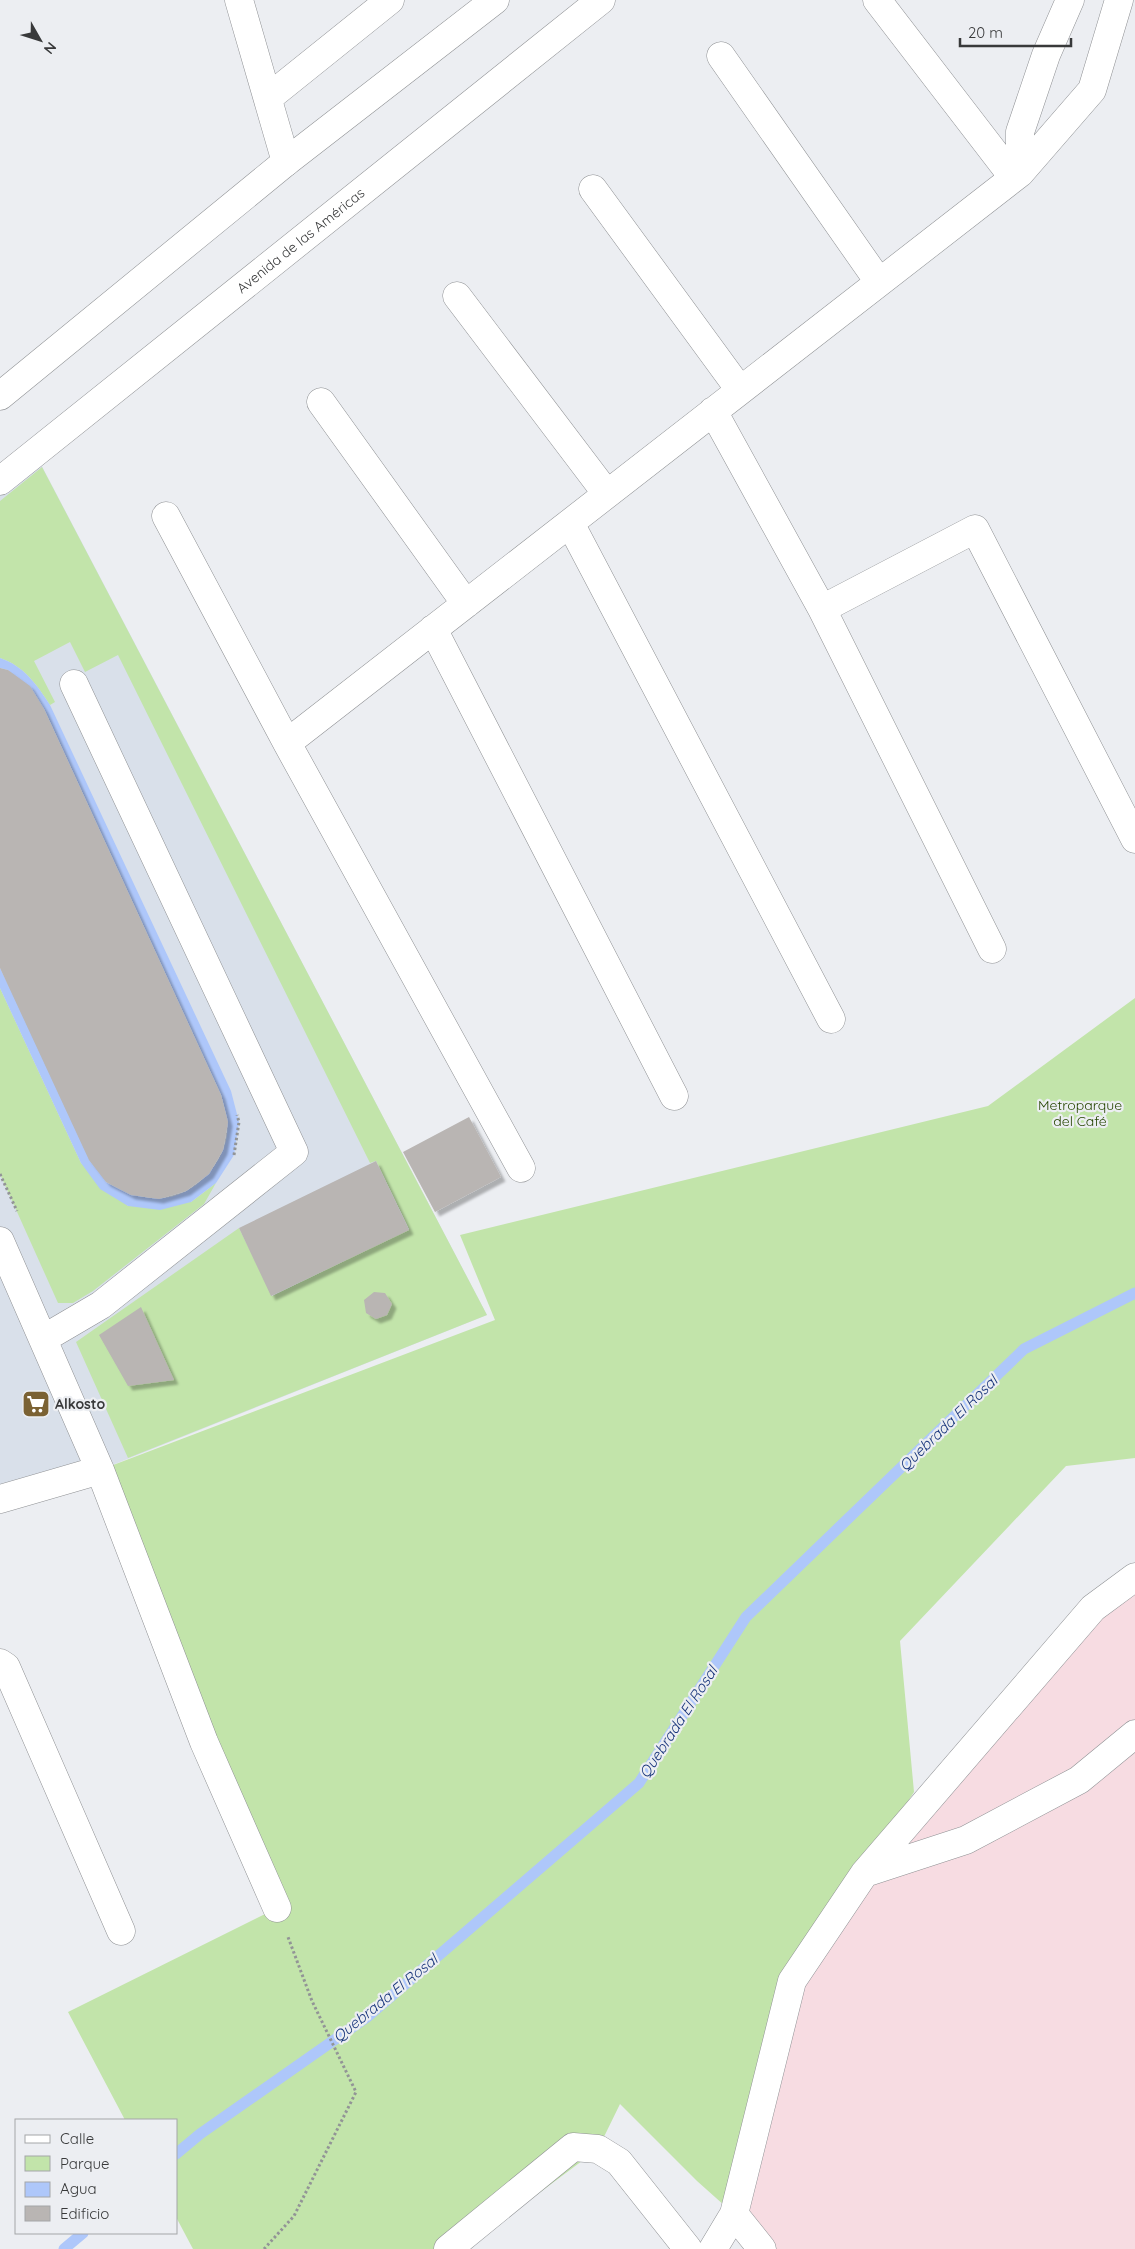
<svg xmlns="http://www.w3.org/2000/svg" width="1135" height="2249" font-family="Quicksand,sans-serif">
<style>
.built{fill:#d9e0ea}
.industrial{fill:#f7dce2}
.green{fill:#c2e4aa}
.water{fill:#aec7fa}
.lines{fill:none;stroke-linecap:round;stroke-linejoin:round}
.stream{stroke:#aec7fa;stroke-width:11}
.building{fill:#b9b5b3;filter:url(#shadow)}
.minor-casing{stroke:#8f9194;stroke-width:29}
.major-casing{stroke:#8f9194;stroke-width:29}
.path{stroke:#929496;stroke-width:3;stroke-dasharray:2.5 2.5;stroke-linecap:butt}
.minor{stroke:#fff;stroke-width:28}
.major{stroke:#fff;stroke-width:28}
.labels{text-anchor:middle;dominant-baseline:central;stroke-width:4.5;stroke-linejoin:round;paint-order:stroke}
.street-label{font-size:14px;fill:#38393a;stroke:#eceef2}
.park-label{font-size:14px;fill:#254500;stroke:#eceef2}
.poi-label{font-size:14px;font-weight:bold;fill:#38393a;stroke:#eceef2;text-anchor:start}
.water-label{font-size:15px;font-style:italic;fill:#17347b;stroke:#eceef2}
</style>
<defs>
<filter id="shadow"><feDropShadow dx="4.5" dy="4.5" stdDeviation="1" flood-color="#0004"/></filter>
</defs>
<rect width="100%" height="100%" fill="#eceef2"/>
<!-- built -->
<path class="built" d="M35,453l452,862 -387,155 -100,29v-1018z"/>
<!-- industrial -->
<path class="industrial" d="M1135,1577v672h-373l-28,-35 58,-233z"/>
<!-- green -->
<path class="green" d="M42,467l445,848 -359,143 -52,-116 163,-114 33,68 137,-67 -33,-68 -6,2 -252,-508 -33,17 -15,-30 -36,19 21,41 -5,3c-13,-20 -26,-39 -50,-47v-157z
M0,988l81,175 47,43 63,-4 25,-19 -12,21 -111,87 -20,12h-15l-58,-129z
M1135,998v460l-69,8 -166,175 14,151 -112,173 -68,249 -37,-33 -77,-77 -22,45 -134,100h-271l-17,-32v-97h-51l-57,-108 209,-104 -177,-438 395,-150 -35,-85 528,-129z"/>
<!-- water -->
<path class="water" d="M0,658c24,8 37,27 50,47l181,386 8,31 -5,33 -18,28 -25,19 -31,8 -32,-4 -28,-17 -19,-26 -81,-175v-20l106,214c17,9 31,16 51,16 37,2 75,-40 70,-77 -1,-9 -4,-18 -6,-26l-177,-386 -36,-39 -8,-2z"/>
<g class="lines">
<!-- stream -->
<path class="stream" d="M176,2154l24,-20 167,-117 272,-234 107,-166 278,-268 111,-56
M64,2249l19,-16"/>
</g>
<!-- building -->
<path class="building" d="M0,668l8,2 22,16 14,23 177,386 7,27 -5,28 -14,24 -23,17 -27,8 -28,-4 -25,-13 -17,-22 -89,-192z
M469,1117l32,60 -66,35 -32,-60z
M376,1161l33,69 -138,66 -32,-68z
M374,1292l11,1 7,11 -5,11 -11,4 -10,-6 -2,-13z
M141,1307l33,73 -46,6 -29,-51z"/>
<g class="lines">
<defs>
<path id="minor" d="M239,0l47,162
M877,0l136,177
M721,56l158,226
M268,98l122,-98
M1020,173v-41l26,-77 24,-55
M593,189l147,201
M457,296l150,198
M321,402l145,202
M713,411l109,198 170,340
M166,516l121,227 234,425
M570,523l261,496
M822,609l153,-80 160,310
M433,629l241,467
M287,743l733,-570 72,-83 27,-90
M0,1241l100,229 104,272 73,166
M43,1339l58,-34 193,-153 -220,-468
M0,1499l100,-29
M0,1663l6,4 115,264
M865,1873l101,-33 113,-60 56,-46
M734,2214l28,35
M448,2249l125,-102 25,2 21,13 69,87
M713,2249l21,-35 58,-233 72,-107 229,-266 42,-31"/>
<g id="major">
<path d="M0,396l286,-234 209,-162"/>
<path id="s1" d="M0,481l601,-481"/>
</g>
</defs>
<!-- minor casing -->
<use href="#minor" class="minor-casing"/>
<!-- major casing -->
<use href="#major" class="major-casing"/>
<!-- path -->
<path class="path" d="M234,1155l5,-33 -2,-7
M0,1174l17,37
M264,2249l30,-33 62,-124 -44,-91 -24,-64"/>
<!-- minor -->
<use href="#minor" class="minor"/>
<!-- major -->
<use href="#major" class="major"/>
</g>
<!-- icons -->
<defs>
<symbol id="supermarket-square" viewBox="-11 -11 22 22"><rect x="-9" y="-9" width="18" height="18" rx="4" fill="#7b6233" stroke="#eceef2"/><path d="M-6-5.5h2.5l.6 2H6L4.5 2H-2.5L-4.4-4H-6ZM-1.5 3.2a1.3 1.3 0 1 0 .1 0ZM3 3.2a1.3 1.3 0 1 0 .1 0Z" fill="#fff"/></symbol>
</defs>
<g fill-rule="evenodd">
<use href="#supermarket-square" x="20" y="1388" width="32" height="32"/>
</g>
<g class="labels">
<!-- street labels -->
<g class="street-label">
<text stroke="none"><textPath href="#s1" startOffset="385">Avenida de las Américas</textPath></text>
</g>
<!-- park labels -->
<g class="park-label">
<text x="1080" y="1105">Metroparque<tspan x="1080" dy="16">del Café</tspan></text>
</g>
<!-- poi labels -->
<g class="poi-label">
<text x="55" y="1404">Alkosto</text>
</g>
<!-- water labels -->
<g class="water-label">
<text transform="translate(948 1423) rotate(-44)">Quebrada El Rosal</text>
<text transform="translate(678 1722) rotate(-57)">Quebrada El Rosal</text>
<text transform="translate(385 1998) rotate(-39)">Quebrada El Rosal</text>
</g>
</g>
<!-- legend -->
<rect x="15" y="2119" width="162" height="115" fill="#eceef2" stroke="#a4a6a8"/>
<rect x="25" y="2135" width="25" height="8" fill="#ffffff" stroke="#a4a6a8"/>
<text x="60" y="2144" font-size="15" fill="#38393a">Calle</text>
<rect x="25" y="2156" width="25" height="15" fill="#c2e4aa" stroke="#a4a6a8"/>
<text x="60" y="2169" font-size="15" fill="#38393a">Parque</text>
<rect x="25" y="2182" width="25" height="15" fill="#aec7fa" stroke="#a4a6a8"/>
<text x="60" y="2194" font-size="15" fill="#38393a">Agua</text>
<rect x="25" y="2206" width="25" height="15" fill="#b9b5b3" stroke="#a4a6a8"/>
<text x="60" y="2219" font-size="15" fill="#38393a">Edificio</text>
<!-- north arrow -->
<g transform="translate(40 40) rotate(129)" stroke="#eceef2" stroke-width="4" paint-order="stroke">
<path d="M0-4L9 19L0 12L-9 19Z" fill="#38393a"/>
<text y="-8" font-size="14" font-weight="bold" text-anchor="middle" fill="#38393a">N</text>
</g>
<!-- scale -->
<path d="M960 38v8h111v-8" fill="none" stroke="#38393a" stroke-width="2.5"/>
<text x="968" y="38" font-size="15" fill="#38393a" stroke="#eceef2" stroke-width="4" paint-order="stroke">20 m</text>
</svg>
